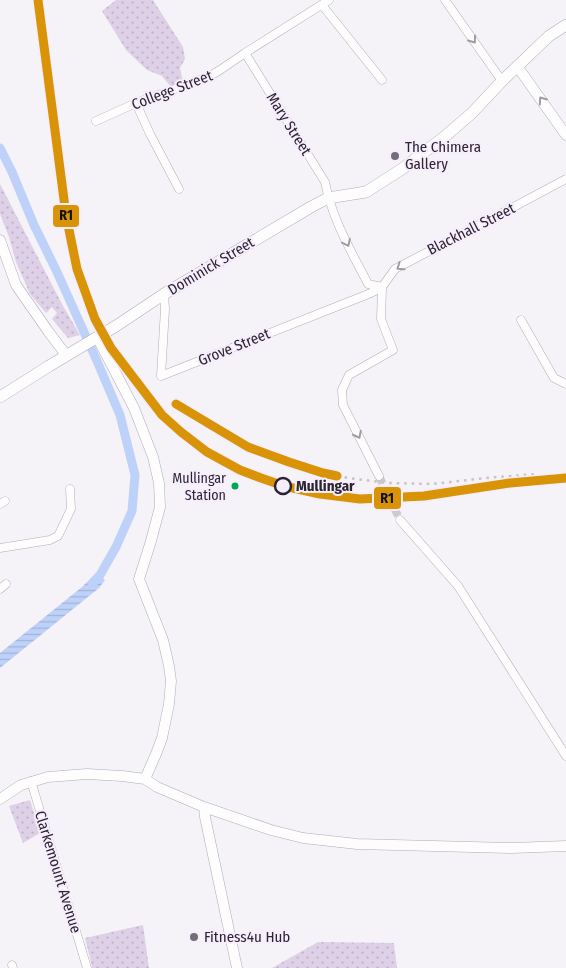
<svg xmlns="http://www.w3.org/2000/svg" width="566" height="968" font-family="'Fira Sans Condensed',sans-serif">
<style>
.grass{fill:url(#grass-dots)}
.water{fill:url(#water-rules)}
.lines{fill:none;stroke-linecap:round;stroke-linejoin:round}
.canal{stroke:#bed1f9;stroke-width:9}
.minor-tunnel{stroke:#cdc9d0;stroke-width:8;stroke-dasharray:8 4;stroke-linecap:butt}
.minor-casing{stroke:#b0acb4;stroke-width:9}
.tertiary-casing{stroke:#b0acb4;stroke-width:11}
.secondary-casing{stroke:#b0acb4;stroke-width:12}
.minor{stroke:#fefdfe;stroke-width:8}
.tertiary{stroke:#fefdfe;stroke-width:10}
.secondary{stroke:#fefdfe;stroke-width:11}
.rail{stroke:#c5c3c5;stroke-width:2.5;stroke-dasharray:2.5 5;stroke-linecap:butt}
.rail-1-casing{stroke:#f6eefc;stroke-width:12}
.rail-1{stroke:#d99307;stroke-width:9}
.oneway{stroke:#a09ca2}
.poi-dot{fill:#726d77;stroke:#f6eefc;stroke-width:2}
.bus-dot{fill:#00a651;stroke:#f6eefc;stroke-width:2}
.stop-dot{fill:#f6eefc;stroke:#2c2531;stroke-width:2.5}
.labels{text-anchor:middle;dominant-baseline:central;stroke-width:4;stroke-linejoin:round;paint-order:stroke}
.bus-label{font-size:14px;fill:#2c2531;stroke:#f6eefc;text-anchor:end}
.street-label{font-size:15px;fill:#2c2531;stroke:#f6eefc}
.poi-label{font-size:15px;fill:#2c2531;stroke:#f6eefc;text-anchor:start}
.stop-label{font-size:15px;font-weight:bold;fill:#2c2531;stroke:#f6eefc;text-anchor:start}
.line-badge{stroke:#f6eefc;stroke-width:2}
.pale-badge-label{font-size:14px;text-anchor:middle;font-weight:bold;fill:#111}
</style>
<defs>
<pattern id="grass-dots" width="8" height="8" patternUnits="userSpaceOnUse" patternTransform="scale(1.25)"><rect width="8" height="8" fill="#ded0e6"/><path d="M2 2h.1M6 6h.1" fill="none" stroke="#bfb2c6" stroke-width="1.8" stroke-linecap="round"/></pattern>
<pattern id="water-rules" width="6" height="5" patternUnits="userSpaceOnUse" patternTransform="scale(1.25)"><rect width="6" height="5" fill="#bed1f9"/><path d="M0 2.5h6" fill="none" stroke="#a3b3d6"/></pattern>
</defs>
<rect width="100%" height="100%" fill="#f5f2f8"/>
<!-- grass -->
<path class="grass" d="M116,0h37l30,47 2,12 -5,9 3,14 -12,5 -9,-11 -15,-6 -21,-20 -24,-39z
M0,184l63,122 17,29 -12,3 -16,-19 5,-6 -5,-6 -6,6 -16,-19 -14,-32 -7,-25 -9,-23z
M30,800l10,33 -17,10 -14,-37z
M143,925l6,43h-57l-1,-6 -6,-24z
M318,942l76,1 3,25h-125z"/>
<!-- water -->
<path class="water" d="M96,573l9,7 -6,8 -99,80v-15l82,-66z"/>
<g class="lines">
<!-- canal -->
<path class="canal" d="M0,148l12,24 22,53 23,47 40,89 23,54 15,60 -3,36 -16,36 -16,28 -8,9"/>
<!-- minor-tunnel -->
<path class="minor-tunnel" d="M379,476l21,44"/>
<defs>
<path id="minor" d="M445,0l57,81
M322,5l60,75
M245,53l80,129c7,37 26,69 43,102l14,3
M136,103l14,31 29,55
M96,121l40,-18 72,-26 12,-7 25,-17 84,-53
M164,294l1,15 -4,67 210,-83 11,-6 13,-18 113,-59 58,-31
M521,320l33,58 12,6
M379,476l-36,-71 -1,-15 7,-15 44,-25 -12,-31 1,-32
M0,504l5,-3
M400,520l58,66 108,170
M0,548l50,-8 8,-4 13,-27 -1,-20
M0,589l6,-5
M31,781l56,187
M12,965l1,3"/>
<path id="tertiary" d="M517,66l49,69
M0,240l16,45 32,46 18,24
M97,337l37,71 19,49 6,26 1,24 -9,34 -12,38 24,61 6,26 2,15 -2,23 -7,34 -6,16 -11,25
M0,799l21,-14 27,-8 39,-3 35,2 23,3 12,8 47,20 67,23 32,8 54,6 155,4 54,-2
M204,807l1,10 32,151"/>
<path id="secondary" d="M0,397l49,-31 67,-40 48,-32 147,-87 17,-9 38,-6 36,-23 41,-31 29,-25 30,-32 47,-45 17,-11"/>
</defs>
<!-- minor casing -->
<use href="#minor" class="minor-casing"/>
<!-- tertiary casing -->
<use href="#tertiary" class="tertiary-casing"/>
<!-- secondary casing -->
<use href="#secondary" class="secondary-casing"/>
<!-- minor -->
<use href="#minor" class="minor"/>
<!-- tertiary -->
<use href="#tertiary" class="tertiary"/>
<!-- secondary -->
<use href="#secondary" class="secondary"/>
<!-- rail -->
<path class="rail" d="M174,403l74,44 75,26 25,5 40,5 45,1 52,-6 52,-4"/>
<defs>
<path id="rail-1" d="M38,0l28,215 11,54 18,50 16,29 51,67 19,17 26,20 33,18 21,8 23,8 36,8 40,5 64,-3 86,-13 56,-5
M176,404l72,43 41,15 34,11 14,3"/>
</defs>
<!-- rail-1 casing -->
<use href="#rail-1" class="rail-1-casing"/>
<!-- rail-1 -->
<use href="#rail-1" class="rail-1"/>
</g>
<!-- one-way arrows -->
<defs><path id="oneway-chevron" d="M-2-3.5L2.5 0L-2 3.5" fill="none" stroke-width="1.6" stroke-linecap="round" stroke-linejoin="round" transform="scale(1.25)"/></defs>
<g class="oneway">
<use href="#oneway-chevron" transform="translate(473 40) rotate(54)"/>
<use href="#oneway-chevron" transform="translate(542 100) rotate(-125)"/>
<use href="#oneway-chevron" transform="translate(347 243) rotate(64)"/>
<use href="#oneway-chevron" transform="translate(400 267) rotate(146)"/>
<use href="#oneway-chevron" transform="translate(358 435) rotate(63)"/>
</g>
<!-- markers -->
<g class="poi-dot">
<circle cx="395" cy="156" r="5"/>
<circle cx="194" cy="937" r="5"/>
</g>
<circle class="bus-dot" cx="235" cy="486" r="4.5"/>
<circle class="stop-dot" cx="283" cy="486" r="8"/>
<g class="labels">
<!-- bus labels -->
<g class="bus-label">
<text x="226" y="478">Mullingar<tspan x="226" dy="17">Station</tspan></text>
</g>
<!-- street labels -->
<g class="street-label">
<text transform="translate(172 90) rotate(-21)">College Street</text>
<text transform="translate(289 124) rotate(58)">Mary Street</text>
<text transform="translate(471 229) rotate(-27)">Blackhall Street</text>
<text transform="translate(211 266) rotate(-31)">Dominick Street</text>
<text transform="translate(234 347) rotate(-22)">Grove Street</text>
<text transform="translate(58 872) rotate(73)">Clarkemount Avenue</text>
</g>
<!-- poi labels -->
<g class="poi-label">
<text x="405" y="147">The Chimera<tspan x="405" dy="17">Gallery</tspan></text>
<text x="204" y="937">Fitness4u Hub</text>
</g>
<!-- stop labels -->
<g class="stop-label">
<text x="296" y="486">Mullingar</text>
</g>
</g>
<g class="line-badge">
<rect x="52" y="204" width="28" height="24" rx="5" fill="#d99307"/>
<rect x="373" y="486" width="29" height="24" rx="5" fill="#d99307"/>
</g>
<g class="pale-badge-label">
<text x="66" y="220">R1</text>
<text x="387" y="503">R1</text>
</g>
</svg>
